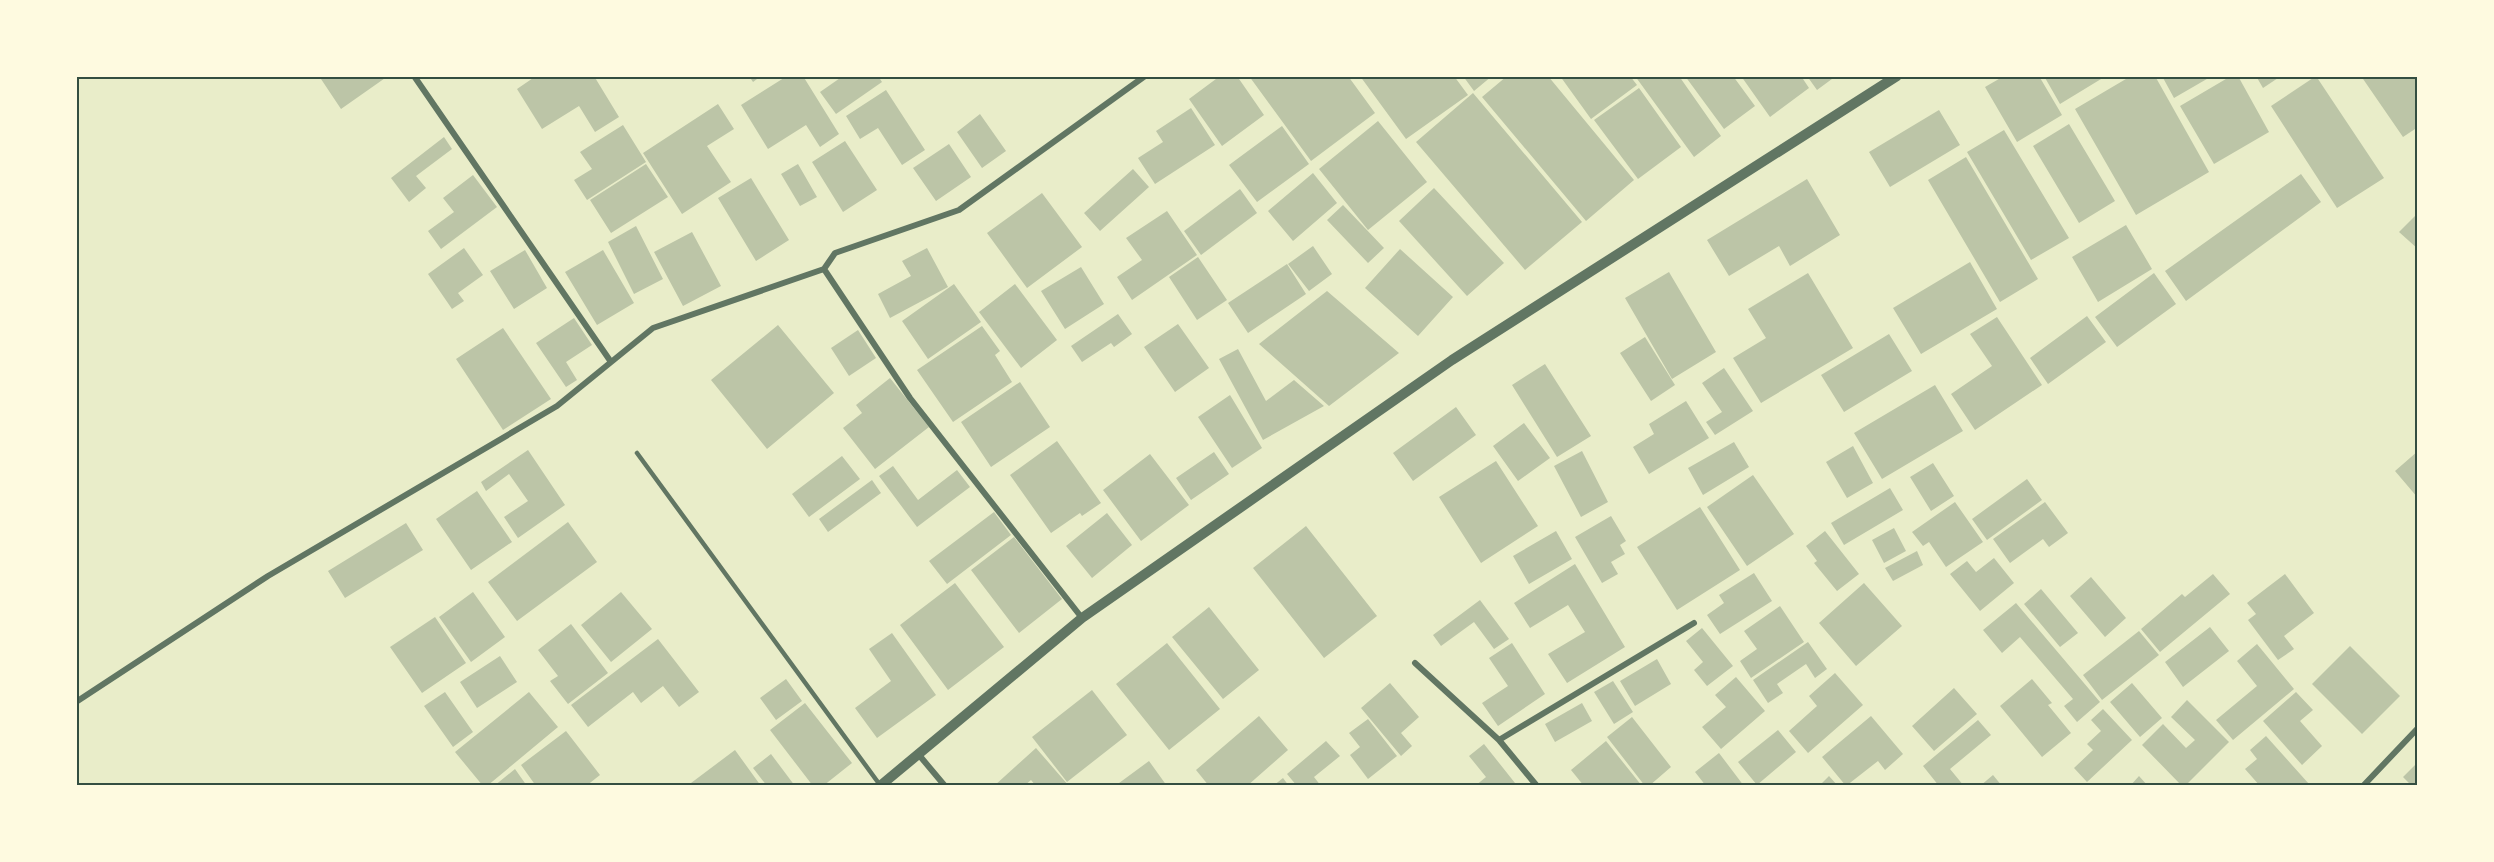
<svg xmlns="http://www.w3.org/2000/svg" width="2494" height="862" font-family="'Libre Baskerville',serif">
<style>
.building{fill:#bcc5a7}
.lines{fill:none;stroke-linecap:round;stroke-linejoin:round}
.service{stroke:#617663;stroke-width:4.5}
.minor{stroke:#617663;stroke-width:6}
.tertiary{stroke:#617663;stroke-width:10}
.neatline{fill:none;stroke:#344e41;stroke-width:2}
</style>
<rect width="100%" height="100%" fill="#e9edc9"/>
<!-- building -->
<path class="building" d="M319,76h69l-47,33z
M536,76h58l25,41 -24,15 -16,-26 -37,23 -25,-40z
M749,76h12l-8,6z
M787,76h16l36,58 -19,13 -14,-22 -38,24 -27,-44z
M843,76h35l4,6 -46,32 -16,-22z
M1220,76h17l27,39 -42,31 -33,-47z
M1249,76h99l27,37 -64,48z
M1360,76h94l14,19 -62,44z
M1463,76h29l-18,15z
M1507,76h41l86,104 -48,41 -104,-124z
M1560,76h70l7,9 -46,34z
M1635,76h44l42,60 -27,21z
M1685,76h48l22,30 -31,23z
M1741,76h60l8,12 -39,29z
M1807,76h29l-19,14z
M2004,76h35l23,39 -45,27 -32,-55z
M2044,76h62l-46,28z
M2131,76h24l54,96 -73,43 -61,-106z
M2162,76h50l-38,22z
M2231,76h7l31,56 -55,32 -34,-58z
M2256,76h25l-18,12z
M2316,76l68,102 -47,30 -66,-102z
M2361,76h57v51l-15,10z
M1639,88l42,59 -43,32 -44,-59z
M886,90l39,60 -23,15 -24,-37 -18,11 -14,-23z
M1473,93l109,129 -57,48 -109,-128z
M718,104l16,25 -27,17 24,36 -49,32 -39,-61z
M1191,108l24,37 -60,39 -17,-26 25,-16 -7,-11z
M1939,110l21,35 -70,42 -21,-35z
M980,114l26,37 -24,17 -25,-36z
M1378,121l49,61 -59,48 -49,-61z
M2069,124l46,77 -36,22 -46,-77z
M623,125l23,37 -59,38 -13,-20 18,-11 -12,-17z
M1282,126l27,38 -52,38 -28,-37z
M2004,130l65,108 -38,22 -64,-108z
M444,137l8,12 -36,27 10,12 -17,14 -18,-24z
M845,141l32,49 -34,22 -31,-50z
M949,144l22,33 -35,24 -23,-33z
M1966,157l72,122 -38,23 -72,-122z
M646,164l22,33 -57,36 -21,-33z
M798,164l19,33 -17,9 -19,-32z
M1133,169l16,18 -49,44 -16,-18z
M1313,173l24,30 -44,38 -25,-30z
M2301,174l20,28 -135,99 -21,-30z
M473,175l24,32 -56,42 -13,-18 26,-19 -11,-14z
M751,178l38,62 -33,21 -38,-63z
M1807,179l33,56 -50,31 -11,-20 -50,30 -22,-36z
M1434,188l70,75 -37,33 -68,-75z
M1240,189l17,24 -56,42 -17,-24z
M1042,193l40,54 -55,41 -40,-55z
M1343,205l41,43 -16,15 -41,-43z
M1167,211l30,44 -65,45 -15,-23 25,-17 -16,-22z
M2418,213v36l-19,-17z
M2126,225l26,44 -54,33 -26,-45z
M636,226l27,53 -29,15 -26,-52z
M692,232l29,54 -38,20 -29,-54z
M1313,246l19,28 -23,17 -21,-27z
M464,248l19,27 -25,18 6,8 -12,8 -24,-35z
M927,248l21,39 -58,31 -12,-24 33,-18 -9,-15z
M1400,249l53,48 -35,39 -53,-48z
M525,250l22,38 -33,21 -24,-38z
M603,250l31,53 -37,22 -32,-53z
M1198,257l29,43 -30,20 -28,-43z
M1970,262l27,47 -76,45 -28,-46z
M1287,264l19,30 -58,39 -20,-30z
M1081,267l23,37 -39,25 -24,-38z
M1669,272l47,80 -44,27 -47,-81z
M1808,273l45,75 -92,55 -28,-45 33,-20 -18,-29z
M2154,273l22,31 -59,43 -22,-30z
M954,284l27,38 -53,37 -26,-38z
M1015,284l42,56 -36,28 -42,-56z
M1327,291l72,62 -70,53 -70,-62z
M1118,314l14,20 -18,13 -3,-4 -29,19 -11,-16z
M2087,316l19,26 -58,42 -18,-26z
M1997,317l45,68 -67,45 -24,-36 41,-28 -22,-32z
M574,318l18,27 -26,17 11,18 -11,7 -30,-44z
M1178,324l31,44 -34,24 -31,-45z
M778,325l56,68 -67,56 -56,-69z
M982,326l18,25 -5,4 17,27 -59,40 -36,-52z
M503,328l48,71 -48,31 -47,-71z
M858,330l18,28 -27,18 -18,-28z
M1889,334l23,37 -68,41 -23,-37z
M1645,337l30,48 -24,16 -31,-48z
M1238,349l28,52 28,-21 30,26 -61,34 -44,-81z
M1545,364l46,72 -34,21 -45,-72z
M1724,368l29,43 -38,24 -9,-13 16,-10 -20,-29z
M890,378l39,49 -54,42 -32,-41 19,-15 -6,-8z
M1020,382l30,45 -59,40 -30,-45z
M1935,385l28,46 -81,48 -28,-46z
M1230,395l32,53 -30,20 -34,-51z
M1686,401l23,37 -60,36 -16,-27 21,-13 -5,-10z
M1456,407l20,28 -63,46 -20,-28z
M1524,423l26,35 -32,23 -25,-35z
M1057,441l44,62 -19,13 -2,-3 -29,20 -41,-58z
M1734,442l15,25 -46,28 -15,-27z
M1853,446l20,37 -26,15 -21,-36z
M528,450l37,55 -47,33 -14,-21 24,-16 -19,-27 -23,17 -5,-9z
M1582,451l26,51 -27,15 -27,-51z
M2418,451v47l-23,-27z
M1214,452l15,22 -38,26 -15,-22z
M1150,454l39,51 -48,36 -38,-51z
M842,456l18,23 -51,38 -17,-23z
M1496,461l42,65 -57,37 -42,-66z
M1933,463l21,33 -23,15 -21,-34z
M893,466l25,34 39,-30 13,17 -53,40 -38,-51z
M1753,475l41,59 -47,32 -40,-59z
M2027,479l15,21 -55,40 -15,-21z
M872,480l9,13 -53,39 -9,-13z
M1890,488l13,22 -59,35 -13,-22z
M477,491l35,51 -41,28 -35,-51z
M1955,502l28,40 -37,25 -17,-25 -6,4 -11,-14z
M2045,502l23,31 -19,14 -6,-8 -33,24 -17,-24z
M1700,507l40,63 -63,40 -40,-63z
M994,512l17,23 -64,49 -18,-23z
M1107,513l25,32 -40,33 -26,-32z
M1611,516l15,25 -6,4 5,9 -14,8 7,12 -16,9 -27,-46z
M568,522l29,40 -80,59 -29,-39z
M406,523l17,27 -78,48 -17,-27z
M1306,526l71,90 -53,42 -71,-90z
M1894,528l12,23 -22,12 -12,-23z
M1556,531l16,28 -43,25 -16,-28z
M1825,531l34,43 -22,17 -23,-28 3,-2 -11,-15z
M1014,537l48,62 -43,34 -48,-63z
M1917,551l6,14 -30,16 -8,-13z
M1994,558l20,25 -34,28 -30,-37 17,-13 9,11z
M1575,564l50,83 -58,36 -19,-29 37,-22 -17,-27 -38,23 -16,-25z
M1754,573l18,28 -52,33 -13,-19 17,-12 -5,-8z
M2213,574l17,20 -70,58 -19,-23 41,-35 3,3z
M2285,574l29,39 -30,23 10,13 -16,11 -30,-40 8,-6 -9,-11z
M2091,577l35,41 -21,19 -35,-41z
M955,583l49,64 -56,43 -48,-65z
M1864,583l38,43 -46,40 -37,-43z
M2041,589l37,44 -18,14 -36,-43z
M473,592l32,45 -34,25 -32,-45z
M621,592l31,37 -41,33 -30,-37z
M1480,600l29,39 -15,10 -20,-27 -33,24 -8,-11z
M2016,603l84,99 -23,20 -13,-16 9,-7 -53,-62 -18,16 -19,-23z
M1780,606l24,36 -53,36 -11,-17 17,-12 -13,-18z
M1209,607l50,63 -36,29 -51,-62z
M435,617l31,46 -44,30 -32,-46z
M571,624l37,49 -40,31 -18,-23 8,-5 -20,-26z
M2210,627l19,24 -46,36 -18,-25z
M1702,628l31,38 -26,20 -13,-16 9,-8 -17,-21z
M2139,631l20,24 -57,45 -19,-25z
M892,633l44,62 -59,43 -22,-30 36,-27 -22,-32z
M658,639l41,53 -20,15 -16,-21 -22,17 -8,-11 -45,35 -17,-22z
M1808,642l19,27 -12,9 -9,-14 -29,20 6,9 -15,10 -15,-23z
M1167,643l53,66 -51,41 -53,-66z
M1512,643l33,51 -47,32 -16,-23 26,-17 -19,-28z
M2257,644l37,45 -61,51 -17,-20 41,-34 -20,-25z
M2350,646l50,50 -38,38 -50,-50z
M500,656l17,26 -40,26 -17,-26z
M1657,659l14,25 -36,22 -15,-25z
M1835,673l28,32 -55,48 -19,-22 28,-25 -8,-10z
M1736,677l29,34 -44,38 -19,-22 24,-20 -11,-12z
M786,679l16,22 -26,19 -16,-22z
M2032,679l20,24 -4,2 23,28 -29,24 -42,-51z
M1613,681l20,31 -19,12 -20,-32z
M1390,683l29,34 -18,16 11,13 -11,10 -40,-48z
M2132,683l30,35 -22,19 -30,-35z
M1954,688l23,26 -43,37 -22,-25z
M1092,690l35,45 -60,47 -35,-45z
M445,692l28,40 -20,15 -29,-41z
M529,692l29,35 -71,59h-4l-28,-34z
M2296,692l17,18 -13,11 22,25 -20,19 -39,-44z
M2187,700l42,42 -44,44h-3l-40,-41 21,-21 23,24 9,-8 -24,-23z
M805,703l47,60 -29,23h-10l-43,-56z
M1582,703l10,18 -37,21 -10,-18z
M2103,709l29,31 -45,42 -13,-14 19,-18 -6,-6 14,-13 -10,-11z
M1259,716l29,34 -41,36h-38l-13,-16z
M1871,716l32,38 -18,16 -7,-9 -32,25 -24,-29z
M1632,717l39,50 -22,19h-4l-38,-49z
M1368,719l29,37 -29,23 -18,-24 10,-8 -11,-14z
M1978,720l13,15 -41,34 14,17h-25l-16,-20z
M1778,730l18,22 -39,33 -19,-23z
M566,731l34,44 -14,11h-50l-15,-21z
M2266,736l43,48 -2,2h-47l-15,-17 12,-10 -7,-9z
M1326,741l14,15 -26,21 7,9h-24l-10,-12z
M1606,741l36,45h-58l-13,-16z
M1484,744l31,39 -3,3h-37l11,-9 -17,-21z
M1036,748l33,38h-33l-5,-6 -7,6h-30z
M735,750l26,36h-74z
M1719,753l25,33h-38l-11,-14z
M771,754l24,32h-28l-14,-18z
M1149,761l18,25h-52z
M2418,762v24h-6l-9,-9z
M515,769l12,17h-33z
M1993,775l9,11h-22z
M1829,776l9,10h-19z
M2139,776l9,10h-18z
M1283,778l6,8h-16z"/>
<g class="lines">
<!-- service -->
<path class="service" d="M637,453l243,332"/>
<!-- minor -->
<path class="minor" d="M414,76l197,286
M824,269l86,129 172,220
M1415,663l84,77 38,46
M76,702l192,-126 289,-170 96,-78 171,-59 11,-16 124,-43 186,-134
M1499,740l195,-117
M919,755l26,31
M2363,786l55,-58"/>
<!-- tertiary -->
<path class="tertiary" d="M880,786l202,-168 370,-258 445,-284"/>
</g>
<!-- border -->
<rect width="2494" height="862" fill="none" stroke="#fefae0" stroke-width="156"/>
<rect x="78" y="78" width="2338" height="706" class="neatline"/>
</svg>
